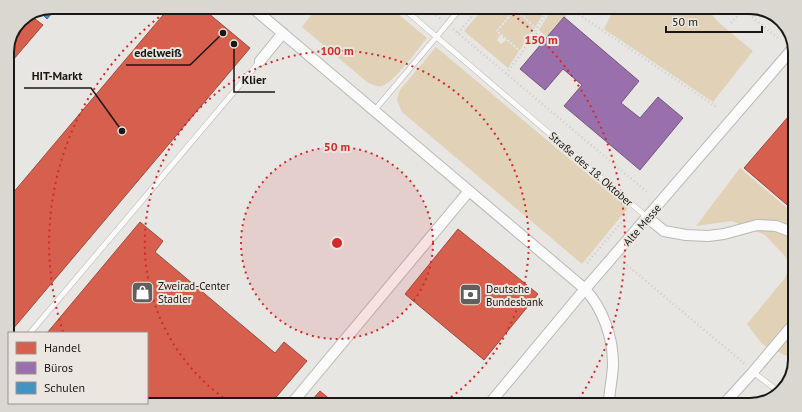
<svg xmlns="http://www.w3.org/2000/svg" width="802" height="412" font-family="'PT Sans',sans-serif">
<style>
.green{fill:#e1d1b6}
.shops{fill:#d6604d;stroke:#9e4a3c}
.offices{fill:#9970ab;stroke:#73567e}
.schools{fill:#4393c3;stroke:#376e8f}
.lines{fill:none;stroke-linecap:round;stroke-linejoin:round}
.service-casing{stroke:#bab8b5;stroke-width:6}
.minor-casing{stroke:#bab8b5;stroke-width:12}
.path{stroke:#cecdcd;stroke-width:2.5;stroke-dasharray:1 3;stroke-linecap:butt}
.service{stroke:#fcfbfb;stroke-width:5}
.minor{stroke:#fcfbfb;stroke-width:10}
.ring{fill:none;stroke:#d62828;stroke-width:2;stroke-dasharray:2 4}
.labels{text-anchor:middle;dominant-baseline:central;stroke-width:4;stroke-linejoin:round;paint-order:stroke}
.street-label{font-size:11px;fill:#1a1816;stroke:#ebe7e0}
.poi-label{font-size:11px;fill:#1a1816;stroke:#ebe7e0;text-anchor:start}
.rim{fill:none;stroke:#1a1816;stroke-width:2}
.centre{fill:#d62828;stroke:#ebe7e0;stroke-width:2}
.ring-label{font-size:12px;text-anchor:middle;font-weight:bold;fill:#d62828;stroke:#ebe7e0;stroke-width:4;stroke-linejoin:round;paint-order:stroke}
.leader{fill:none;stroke:#1a1816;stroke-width:1.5}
.callout-dot{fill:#1a1816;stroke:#ebe7e0;stroke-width:1.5}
.callout-label{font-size:12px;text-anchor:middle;font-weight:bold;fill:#1a1816;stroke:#ebe7e0;stroke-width:4;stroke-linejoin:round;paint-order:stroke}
</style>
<rect width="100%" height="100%" fill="#e8e6e3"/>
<!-- green -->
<path class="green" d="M316,9h76l35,29c-9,11 -34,45 -45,48 -6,1 -11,-2 -15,-4l-65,-55z
M482,10h26l3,3 -15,18 4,4 -3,5 4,4 5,-4 13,11 -11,17 -44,-37z
M516,10l18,18 -14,22 -22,-19z
M518,10h28l-11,17z
M551,10l16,1 -2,7h-2l-16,19 -8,-7z
M613,11h96l9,11 35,29 -40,51 -109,-73z
M436,47l192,161 -46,56 -180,-152 -5,-12 3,-10z
M740,168l53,45 -2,145 -29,-14 -15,-20 38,-46 3,-8v-9l-4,-6 -19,-20 -33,-14 -36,5z"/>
<!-- shops -->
<path class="shops" d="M169,8h33l48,40 -243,288v-136z
M31,16l12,9 -36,42v-17l13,-30z
M794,110l-1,60 -2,3 2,2v35l-49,-42z
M140,222l23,19 -8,11 120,101 9,-11 23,19 -35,41 -125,-1v-68h-100z
M458,229l80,65 -54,66 -79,-66z
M320,391l13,11h-19l-2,-2z"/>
<!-- offices -->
<path class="offices" d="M564,17l75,64 -18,22 19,15 18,-21 25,21 -43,52 -76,-64 18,-21 -19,-16 -18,21 -25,-21z"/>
<!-- schools -->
<path class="schools" d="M52,7h5l-10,12 -7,-7z"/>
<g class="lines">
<defs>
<path id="service" d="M404,9l244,209
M374,111l85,-101
M30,333l230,-272
M7,361l2,-3
M753,372l26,20"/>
<path id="minor" d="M253,8l332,281c18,20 28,48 28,75 0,13 -4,26 -4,40
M260,61l23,-28
M648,218l16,13 22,4 22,1 16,-2 33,-9 19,1 16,6
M293,402l176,-211
M490,403l95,-114 209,-242
M723,405l30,-33 38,-45"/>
</defs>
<!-- service casing -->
<use href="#service" class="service-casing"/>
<!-- minor casing -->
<use href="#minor" class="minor-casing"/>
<!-- path -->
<path class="path" d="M430,10l11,9
M515,10l-18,21 25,21
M517,10l19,19
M572,10l146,98
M223,12l1,-1
M746,12l32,26
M436,14l4,-4
M731,23l10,-11
M453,29l194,163
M458,33l19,-23
M506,74l17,-23 25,-41
M587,263l39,-46
M627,265l119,100"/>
<!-- service -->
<use href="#service" class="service"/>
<!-- minor -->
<use href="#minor" class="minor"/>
</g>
<!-- distance rings -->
<circle cx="337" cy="243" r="96" fill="#d62828" fill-opacity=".12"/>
<g class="ring">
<circle cx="337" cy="243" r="96"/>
<path d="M228 401A192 192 0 1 1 444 402"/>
<path d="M63 332A288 288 0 0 1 170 9M508 11A288 288 0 0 1 577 402"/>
</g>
<!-- icons -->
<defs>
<symbol id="shop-square" viewBox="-11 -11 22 22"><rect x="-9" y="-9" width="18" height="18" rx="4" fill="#62605e" stroke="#ebe7e0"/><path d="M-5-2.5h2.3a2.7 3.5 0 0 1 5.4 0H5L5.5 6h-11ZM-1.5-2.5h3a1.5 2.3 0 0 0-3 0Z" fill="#fff"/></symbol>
<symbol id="bank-square" viewBox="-11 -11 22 22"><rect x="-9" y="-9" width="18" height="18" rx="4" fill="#62605e" stroke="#ebe7e0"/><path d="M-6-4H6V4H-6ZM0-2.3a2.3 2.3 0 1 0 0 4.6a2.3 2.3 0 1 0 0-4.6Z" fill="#fff"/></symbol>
</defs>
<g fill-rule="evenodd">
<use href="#shop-square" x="130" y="280" width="25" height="25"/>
<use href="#bank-square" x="458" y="282" width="25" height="25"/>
</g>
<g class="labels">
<!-- street labels -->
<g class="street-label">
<text transform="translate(591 169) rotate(41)">Straße des 18. Oktober</text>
<text transform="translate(642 225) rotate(-49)">Alte Messe</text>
</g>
<!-- poi labels -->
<g class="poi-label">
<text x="158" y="286">Zweirad-Center<tspan x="158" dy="13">Stadler</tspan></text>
<text x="486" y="289">Deutsche<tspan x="486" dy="13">Bundesbank</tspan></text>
</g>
</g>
<!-- crop -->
<path d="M0 0H802V412H0ZM52 14H750A38 38 0 0 1 788 52V360A38 38 0 0 1 750 398H52A38 38 0 0 1 14 360V52A38 38 0 0 1 52 14Z" fill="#dad6d0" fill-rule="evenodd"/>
<path class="rim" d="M52 14H750A38 38 0 0 1 788 52V360A38 38 0 0 1 750 398H52A38 38 0 0 1 14 360V52A38 38 0 0 1 52 14Z"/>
<circle cx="337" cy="243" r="6" class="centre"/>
<g class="ring-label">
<text x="541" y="44">150 m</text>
<text x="337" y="55">100 m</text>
<text x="337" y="151">50 m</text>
</g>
<!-- callouts -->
<path class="leader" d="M223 33L190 65H126M122 131L91 88H24M234 44L234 92H275"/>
<g class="callout-dot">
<circle cx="223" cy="33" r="4"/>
<circle cx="122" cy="131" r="4"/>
<circle cx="234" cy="44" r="4"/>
</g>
<g class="callout-label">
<text x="158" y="57">edelweiß</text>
<text x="57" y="80">HIT-Markt</text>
<text x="254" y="84">Klier</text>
</g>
<!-- legend -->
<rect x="8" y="332" width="140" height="72" fill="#ebe7e0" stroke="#97948f"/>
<rect x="16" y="342" width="20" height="12" fill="#d6604d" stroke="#97948f"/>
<text x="44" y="352" font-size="12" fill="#1a1816">Handel</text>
<rect x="16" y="362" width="20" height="12" fill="#9970ab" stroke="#97948f"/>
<text x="44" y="372" font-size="12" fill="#1a1816">Büros</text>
<rect x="16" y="382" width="20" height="12" fill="#4393c3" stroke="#97948f"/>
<text x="44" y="392" font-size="12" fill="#1a1816">Schulen</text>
<!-- scale -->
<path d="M666 26v6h96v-6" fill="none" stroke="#1a1816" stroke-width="2"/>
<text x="672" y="26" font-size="12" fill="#1a1816" stroke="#ebe7e0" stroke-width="3" paint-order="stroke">50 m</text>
</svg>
